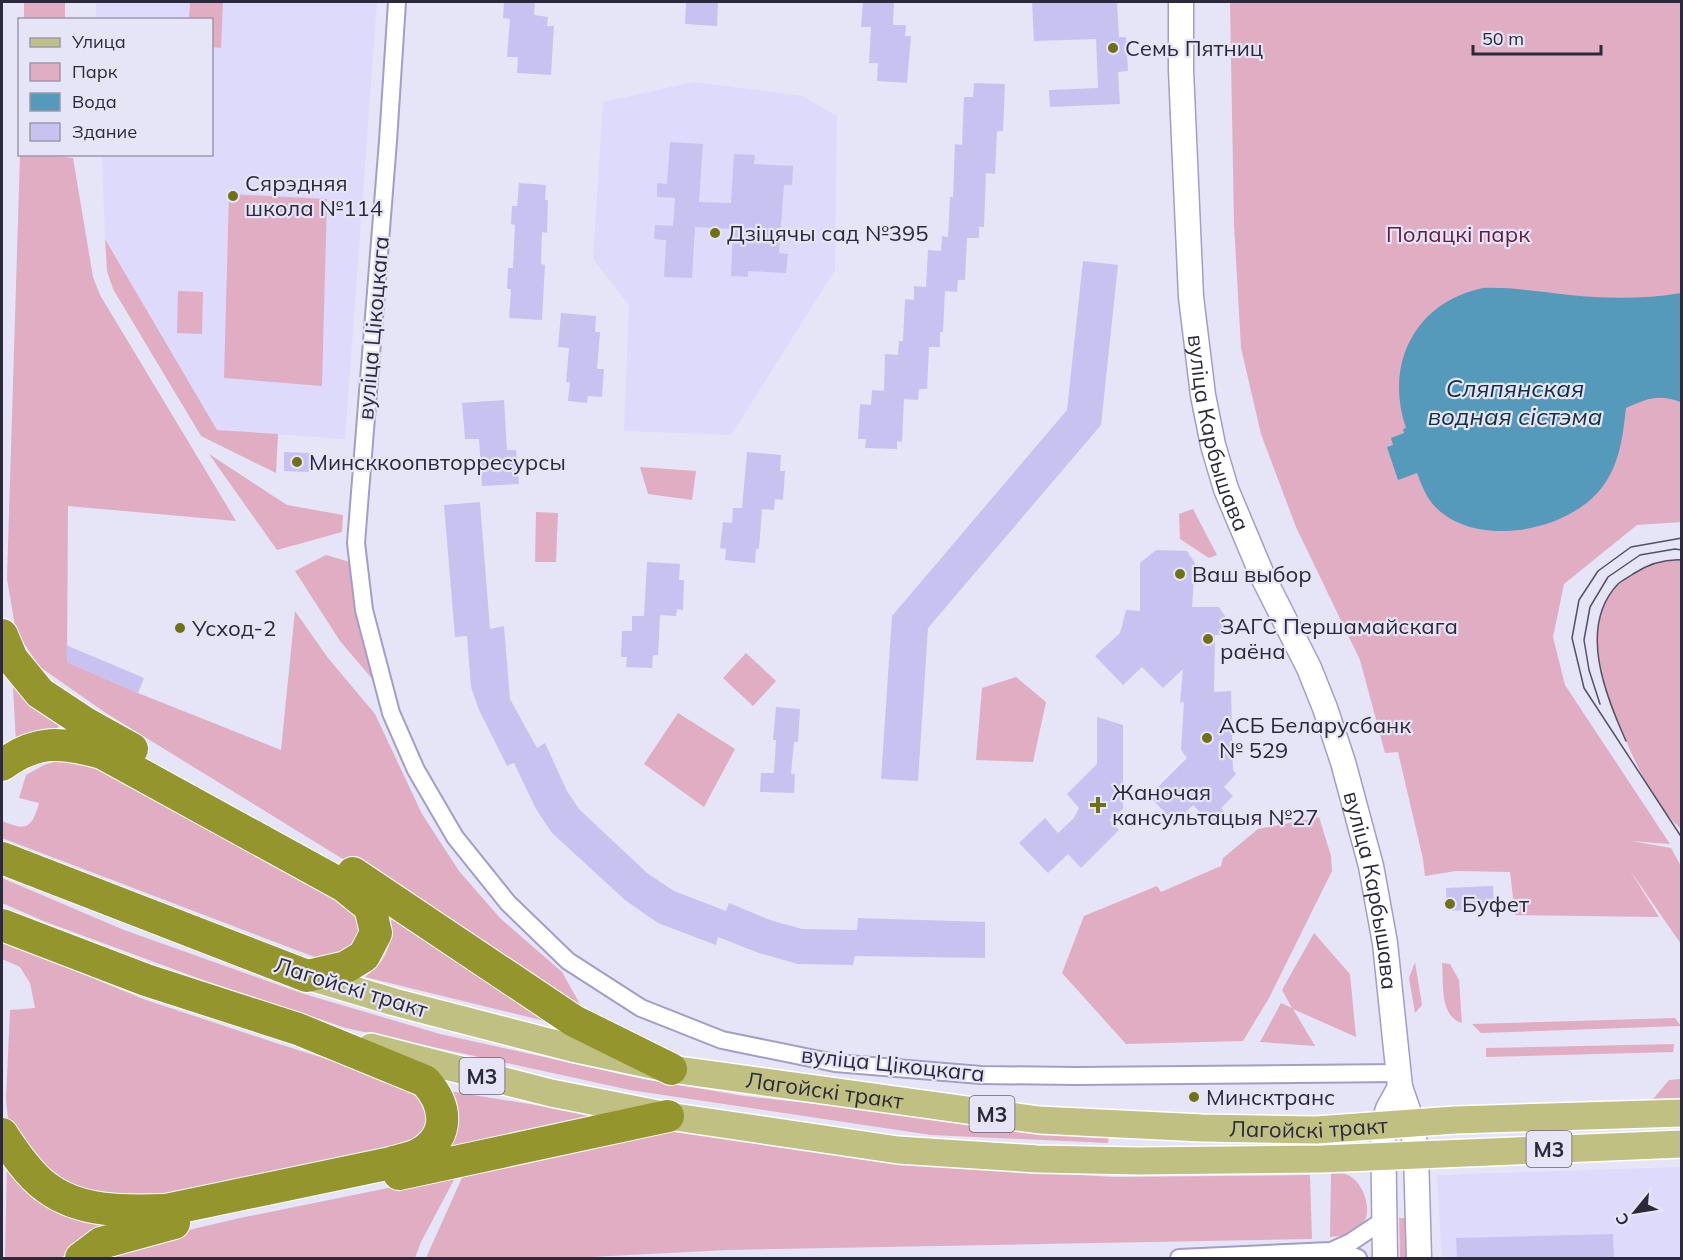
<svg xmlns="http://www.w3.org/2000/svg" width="1683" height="1260" font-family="Mulish,sans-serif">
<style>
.built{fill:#dedafc}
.green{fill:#e0adc3}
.water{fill:#569abb}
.building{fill:#c8c2f1}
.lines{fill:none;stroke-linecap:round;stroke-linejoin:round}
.street-casing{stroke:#a29dca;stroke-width:20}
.secondary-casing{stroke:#a29dca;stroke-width:27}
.primary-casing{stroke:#fff;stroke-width:30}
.highway-casing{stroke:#fff;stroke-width:34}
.street{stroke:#fff;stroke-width:16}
.secondary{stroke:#fff;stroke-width:24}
.primary{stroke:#bfc081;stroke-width:27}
.highway{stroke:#94962d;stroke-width:32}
.tram{stroke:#545164;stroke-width:1.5}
.poi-dot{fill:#707115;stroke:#e6e4f7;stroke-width:2}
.labels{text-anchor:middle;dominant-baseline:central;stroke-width:4.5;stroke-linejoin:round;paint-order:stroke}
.shield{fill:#e6e4f7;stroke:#646174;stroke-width:1.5}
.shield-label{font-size:21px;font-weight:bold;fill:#2c293c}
.poi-label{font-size:22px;fill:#2c293c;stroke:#e6e4f7;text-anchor:start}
.park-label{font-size:22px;fill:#641a43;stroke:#e6e4f7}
.street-label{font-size:22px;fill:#2c293c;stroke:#e6e4f7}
.water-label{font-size:24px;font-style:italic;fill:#113140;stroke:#e6e4f7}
</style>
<rect width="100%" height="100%" fill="#e6e4f7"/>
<!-- built -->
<path class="built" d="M96,2h281l-32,437 -128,-9 -112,-192 -3,-83 110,-1v-134l-116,-1z
M694,82l108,14 35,20 -2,154 -104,165 -107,-4 5,-126 -36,-46 10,-157z
M1681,1167v91h-239l-5,-83z"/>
<!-- green -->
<path class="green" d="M24,2h41v17h-41z
M190,2h33l-2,46 -9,-1v-27l-23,-1z
M1230,2h451v520l-44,3 -73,59 -11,53 12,48 105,159 -39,-3 40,7 10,18v78l-52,-75 30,48 -144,-2 -5,-43 -54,-1 -31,5 -2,-17 -25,-107 -13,1 -25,-93 -64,-133 -35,-93 -20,-86 -7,-124z
M20,155h28l25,3 20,119 7,18 136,226 -168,-15 -1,156 71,31 143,57 14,-139 33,47 47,56 47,100 37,57 41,47 62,54 19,34 -475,-293 -66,-46 -24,-35 -9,-53z
M229,194l98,5 -5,187 -98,-8z
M105,239l112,191 61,4 -2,39 -75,-37 -88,-147 -6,-18z
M178,291l25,1 -1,42 -25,-1z
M209,454l78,51 56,10 -1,17 -65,18z
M640,467l56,4 -4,29 -44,-6z
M1193,509l24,46 -8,3 -29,-19 -1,-25z
M536,512l22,1 -2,49h-21z
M326,555l27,8 21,118 -34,-40 -45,-70z
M1678,560h4l-1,269c-26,-23 -41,-57 -55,-88 -26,-58 -57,-141 21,-175 9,-4 21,-5 31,-6z
M746,653l30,28 -23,25 -30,-28z
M1016,677l30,25 -13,60 -57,-2 6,-72z
M20,685l40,40 -3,3 -16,1 -25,14 -3,-56z
M678,713l57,36 -31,58 -60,-43z
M64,759l28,4 267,148c5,33 -11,39 -39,48l-318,-121v-17c24,10 30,8 37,-18l-20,-5 7,-23 18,-10z
M1319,817l12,39 1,15 -63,127 -26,43 -117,3 -64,-71 22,-57 73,-30 4,6 60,-26 2,-8 35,-29z
M2,878l122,52 180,64 136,40 203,45 101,17 365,41 -1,6 -177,-8 -301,-45 -284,-62 -143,-48 -157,-58 -44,-19z
M391,919l162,104 -188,-46c21,-15 28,-33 26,-58z
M1314,933l36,41 6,63 -63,-28 22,37 -55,-4 21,-39 11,5 -10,-18z
M2,941l144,59 136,45 134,42 14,26 -8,25 -29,14 -222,48 -95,-5 -53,-47 -15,-29 -2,-20 4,-89 25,-2 -5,-25 -10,-16 -18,-8z
M1415,962l7,43 -7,8 -6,-35z
M1442,963l8,1 9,16 3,43c-23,-7 -18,-40 -20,-60z
M1675,1018l6,8 -200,7 -9,-9z
M1674,1044l-1,8 -187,5v-9z
M1681,1079v19l-28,1 16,-19z
M449,1091l148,24 -156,40c17,-24 23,-37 8,-64z
M673,1130l32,3 112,19 134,16 164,9 195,-2 2,64 -585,11 -155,8h-146l39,-87z
M7,1162l84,57 23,8 -41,20 -12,11h-56z
M1331,1173c4,0 10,0 14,1 18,5 30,38 16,52 -8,9 -20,10 -31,11z
M457,1174l-36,68 -6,16h-305l-11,-1v-6l141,-33z
M1399,1218h7l1,40h-7z"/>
<!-- water -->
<path class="water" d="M1483,288c30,-1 58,4 87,7 37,4 75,4 111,-2v109c-24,-8 -32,-4 -55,6 -3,27 -6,55 -23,78 -34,47 -133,65 -172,16 -6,-8 -10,-19 -14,-29l-19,7 -11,-33 6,-2 -2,-7 13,-5 -1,-4 3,-1c-22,-64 9,-126 77,-140z"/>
<!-- building -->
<path class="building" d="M504,2h31l-1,13 14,2 -1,9h7l-3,49 -34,-2 1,-16h-11l3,-38 -7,-1z
M686,2h32l-1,24 -32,-2z
M863,2h31l-1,23h13l-1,11h6l-4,47 -30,-2 1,-18h-9l2,-36h-10z
M1032,2h85l2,35h7l2,34 -10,1 2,32 -70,3 -1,-17 49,-2 -2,-49 -62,2z
M974,83l31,1 -2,47h-6l-2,43 -9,-1 -2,54h-5v11h-12l-2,42h-7l-1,12 -12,-1 -2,41h-3v15h-11l-2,42h-8l-1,11 -14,-1 -2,43 -5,-1v8l-32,-1 1,-9h-8l2,-35 11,1 1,-15 12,1 1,-37 13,1 1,-14h4l2,-42 9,1v-14l12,1 2,-37 13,1 1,-15 6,1 2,-40h3l2,-53 7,1 2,-48h9z
M670,142l33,2 -4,58 32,1 3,-49 21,1 -1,9 39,2 -1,19h-8l-5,68 9,1 -2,19 -38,-2v6l-17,-1 2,-47 -38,-2 -3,51 -28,-1 2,-37 -12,-1 1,-14 18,1 2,-28 -18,-1v-14l10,1z
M519,183l27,2 -1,15h3l-1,33 -5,-1 -1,32 4,1 -3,55 -33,-2 2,-29h-4l1,-21h5l2,-43 -4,-1 1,-18h5z
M1083,261l35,4 -17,160 -173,203 -10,153 -37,-2 11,-163 175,-206z
M561,313l35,3 -1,16h5l-3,37h7l-2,28 -14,-1 -1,7 -19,-2 2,-19h-4l3,-34 -11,-1z
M504,400l3,50h9l3,34 -37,2 -3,-47h-14l-3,-36z
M284,452l26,1 -1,19 -25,-1z
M747,452l34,3 -1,16h5l-2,29 -8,-1 -1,11 -12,-1 -3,40h-3l-1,14 -30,-3 1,-11 -6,-1 3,-26 9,1 1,-15h9z
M480,502l10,127 14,-3 6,73 27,49 8,-5 22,48 12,18 68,64 27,18 52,20 3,-8 41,17 32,9 55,1 1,-12 127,4v36l-130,-2 -2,9 -55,-1 -39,-11 -41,-16 -2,8 -58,-22 -33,-23 -73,-67 -16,-24 -22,-46 -7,3 -28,-56 -8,-23 -4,-51 -12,1 -11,-132z
M1156,550l31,1 8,12 -3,44h27l6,9 1,19h-11l-1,57 17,-1 2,79 3,4 -12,13 9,9 -12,12 6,7 -12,12 -22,-22 -18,18 -26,-27 38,-38 -6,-8 3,-48 -4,1 3,-34 -20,19 -21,-21 -19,18 -28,-29 25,-23 6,-23 14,1v-48z
M647,562l33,2 -1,16h5l-1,30 -6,-1 -1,7 -16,-1 -2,40h-5l-1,13 -26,-1 1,-10h-6l1,-26h10v-15h12z
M66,645l78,33 -6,15 -71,-31z
M776,707l24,2 -2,33h-4l-3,32h4l-1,19 -34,-1 1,-19h13l2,-33h-3z
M1097,717l26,8v84l-14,11 10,10 -38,38 -13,-14 -20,19 -29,-30 26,-25 13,15 16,-15 5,-10 -12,-14 30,-30z
M1493,886l1,23 -47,2 -1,-23z
M1613,1234l1,24h-157l-1,-20z"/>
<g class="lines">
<defs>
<path id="street" d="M397,2l-9,139 -32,402 8,67 27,103 25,57 39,67 53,66 60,58 73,47 81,32 113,23 146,12 96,1 322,-3
M1331,1251l20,-9 33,-22
M1179,1258l151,-7 11,1 17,6"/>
<g id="secondary">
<path id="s1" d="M1181,2v68l10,227 12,98 10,50 13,44 37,88 46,91 16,40 18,54 28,104 14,77 15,144 12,35 4,32 3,104"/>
<path d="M1385,1258l-2,-133 5,-16 12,-22"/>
</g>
<g id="primary">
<path id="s2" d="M307,976l87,26 178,46 99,21 368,51 163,8 114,2 139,-10 227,-7"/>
<path d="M371,1047l180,46 117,23 230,34 139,9 102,2 183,-2 360,-15"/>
</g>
<path id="highway" d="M2,635l10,24 28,34 47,31 45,25
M2,765c35,-26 60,-23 100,-12l242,133 26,21 6,26 -12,23 -18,11 -39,9 -305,-118
M353,873l221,148 97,48
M2,925l144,55 152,49 127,52c22,24 26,55 -6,73 -8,4 -19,6 -28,9l-225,47c-41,1 -86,3 -120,-23 -17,-12 -33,-36 -44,-53
M399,1174l269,-58
M81,1258l20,-15 73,-20"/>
</defs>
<!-- street casing -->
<use href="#street" class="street-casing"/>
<!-- secondary casing -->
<use href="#secondary" class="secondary-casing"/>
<!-- primary casing -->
<use href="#primary" class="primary-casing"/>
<!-- highway casing -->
<use href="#highway" class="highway-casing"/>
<!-- street -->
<use href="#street" class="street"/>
<!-- secondary -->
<use href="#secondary" class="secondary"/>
<!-- primary -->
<use href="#primary" class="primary"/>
<!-- highway -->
<use href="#highway" class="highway"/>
<!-- tram -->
<path class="tram" d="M1682,538l-51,9 -33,24 -19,29 -7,38 12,50 98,150
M1600,704l-11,-34 -5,-30 6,-33 18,-30 32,-22 35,-6 7,1
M1626,741c-20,-45 -49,-114 -8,-157 4,-4 11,-7 15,-10 14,-9 32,-15 49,-14"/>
</g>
<!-- markers -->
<g class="poi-dot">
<circle cx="1113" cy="48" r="6"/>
<circle cx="233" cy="196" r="6"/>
<circle cx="715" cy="233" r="6"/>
<circle cx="297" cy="462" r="6"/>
<circle cx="1180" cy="574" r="6"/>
<circle cx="180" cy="628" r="6"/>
<circle cx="1208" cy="639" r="6"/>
<circle cx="1207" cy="738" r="6"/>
<path d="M1095 796h6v6h6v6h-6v6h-6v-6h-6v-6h6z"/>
<circle cx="1450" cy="904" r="6"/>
<circle cx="1194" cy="1097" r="6"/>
</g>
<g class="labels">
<!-- shield labels -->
<g class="shield">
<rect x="459.5" y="1058" width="45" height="36" rx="4.5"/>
<rect x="969.5" y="1096" width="45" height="36" rx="4.5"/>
<rect x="1526.5" y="1131" width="45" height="36" rx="4.5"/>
</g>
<g class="shield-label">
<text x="482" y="1076">М3</text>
<text x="992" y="1114">М3</text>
<text x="1549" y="1149">М3</text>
</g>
<!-- poi labels -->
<g class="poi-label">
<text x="1125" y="48">Семь Пятниц</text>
<text x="245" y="183">Сярэдняя<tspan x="245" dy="25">школа №114</tspan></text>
<text x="727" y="233">Дзіцячы сад №395</text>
<text x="309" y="462">Минсккоопвторресурсы</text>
<text x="1192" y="574">Ваш выбор</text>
<text x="1220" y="626">ЗАГС Першамайскага<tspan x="1220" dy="25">раёна</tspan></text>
<text x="192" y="628">Усход-2</text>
<text x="1219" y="725">АСБ Беларусбанк<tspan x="1219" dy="25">№ 529</tspan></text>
<text x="1112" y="792">Жаночая<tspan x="1112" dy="25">кансультацыя №27</tspan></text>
<text x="1462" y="904">Буфет</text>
<text x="1206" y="1097">Минсктранс</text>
</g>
<!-- park labels -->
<g class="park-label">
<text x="1458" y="234">Полацкі парк</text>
</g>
<!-- street labels -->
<g class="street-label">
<text transform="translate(373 328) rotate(-85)">вуліца Цікоцкага</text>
<text stroke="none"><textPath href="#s1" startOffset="434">вуліца Карбышава</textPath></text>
<text stroke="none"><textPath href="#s1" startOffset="920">вуліца Карбышава</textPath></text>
<text transform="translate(351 987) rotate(17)">Лагойскі тракт</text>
<text transform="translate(893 1064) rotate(6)">вуліца Цікоцкага</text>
<text stroke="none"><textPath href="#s2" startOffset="531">Лагойскі тракт</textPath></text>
<text stroke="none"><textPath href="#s2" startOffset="1017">Лагойскі тракт</textPath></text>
</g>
<!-- water labels -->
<g class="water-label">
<text x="1515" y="388">Сляпянская<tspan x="1515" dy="28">водная сістэма</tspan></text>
</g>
</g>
<!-- border -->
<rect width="1683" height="1260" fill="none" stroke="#2c293c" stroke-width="6"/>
<!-- legend -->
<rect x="18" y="18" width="195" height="138" fill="#e6e4f7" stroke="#9c99ac" stroke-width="1.5"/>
<rect x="30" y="38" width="30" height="9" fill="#bfc081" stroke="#9c99ac" stroke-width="1.5"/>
<text x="72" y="48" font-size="18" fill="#2c293c">Улица</text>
<rect x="30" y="63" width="30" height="18" fill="#e0adc3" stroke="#9c99ac" stroke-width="1.5"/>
<text x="72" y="78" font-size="18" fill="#2c293c">Парк</text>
<rect x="30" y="93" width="30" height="18" fill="#569abb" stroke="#9c99ac" stroke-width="1.5"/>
<text x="72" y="108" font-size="18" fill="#2c293c">Вода</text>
<rect x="30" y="123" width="30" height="18" fill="#c8c2f1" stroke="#9c99ac" stroke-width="1.5"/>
<text x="72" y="138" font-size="18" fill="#2c293c">Здание</text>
<!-- north arrow -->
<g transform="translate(1635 1212) rotate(240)" stroke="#e6e4f7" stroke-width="4.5" paint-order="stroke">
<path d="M0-4.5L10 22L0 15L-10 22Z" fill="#2c293c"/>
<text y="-9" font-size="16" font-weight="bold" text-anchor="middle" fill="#2c293c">С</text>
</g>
<!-- scale -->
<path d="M1473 45v9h128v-9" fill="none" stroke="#2c293c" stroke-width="3"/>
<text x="1482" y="45" font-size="18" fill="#2c293c" stroke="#e6e4f7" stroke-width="4.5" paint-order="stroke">50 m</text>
</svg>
